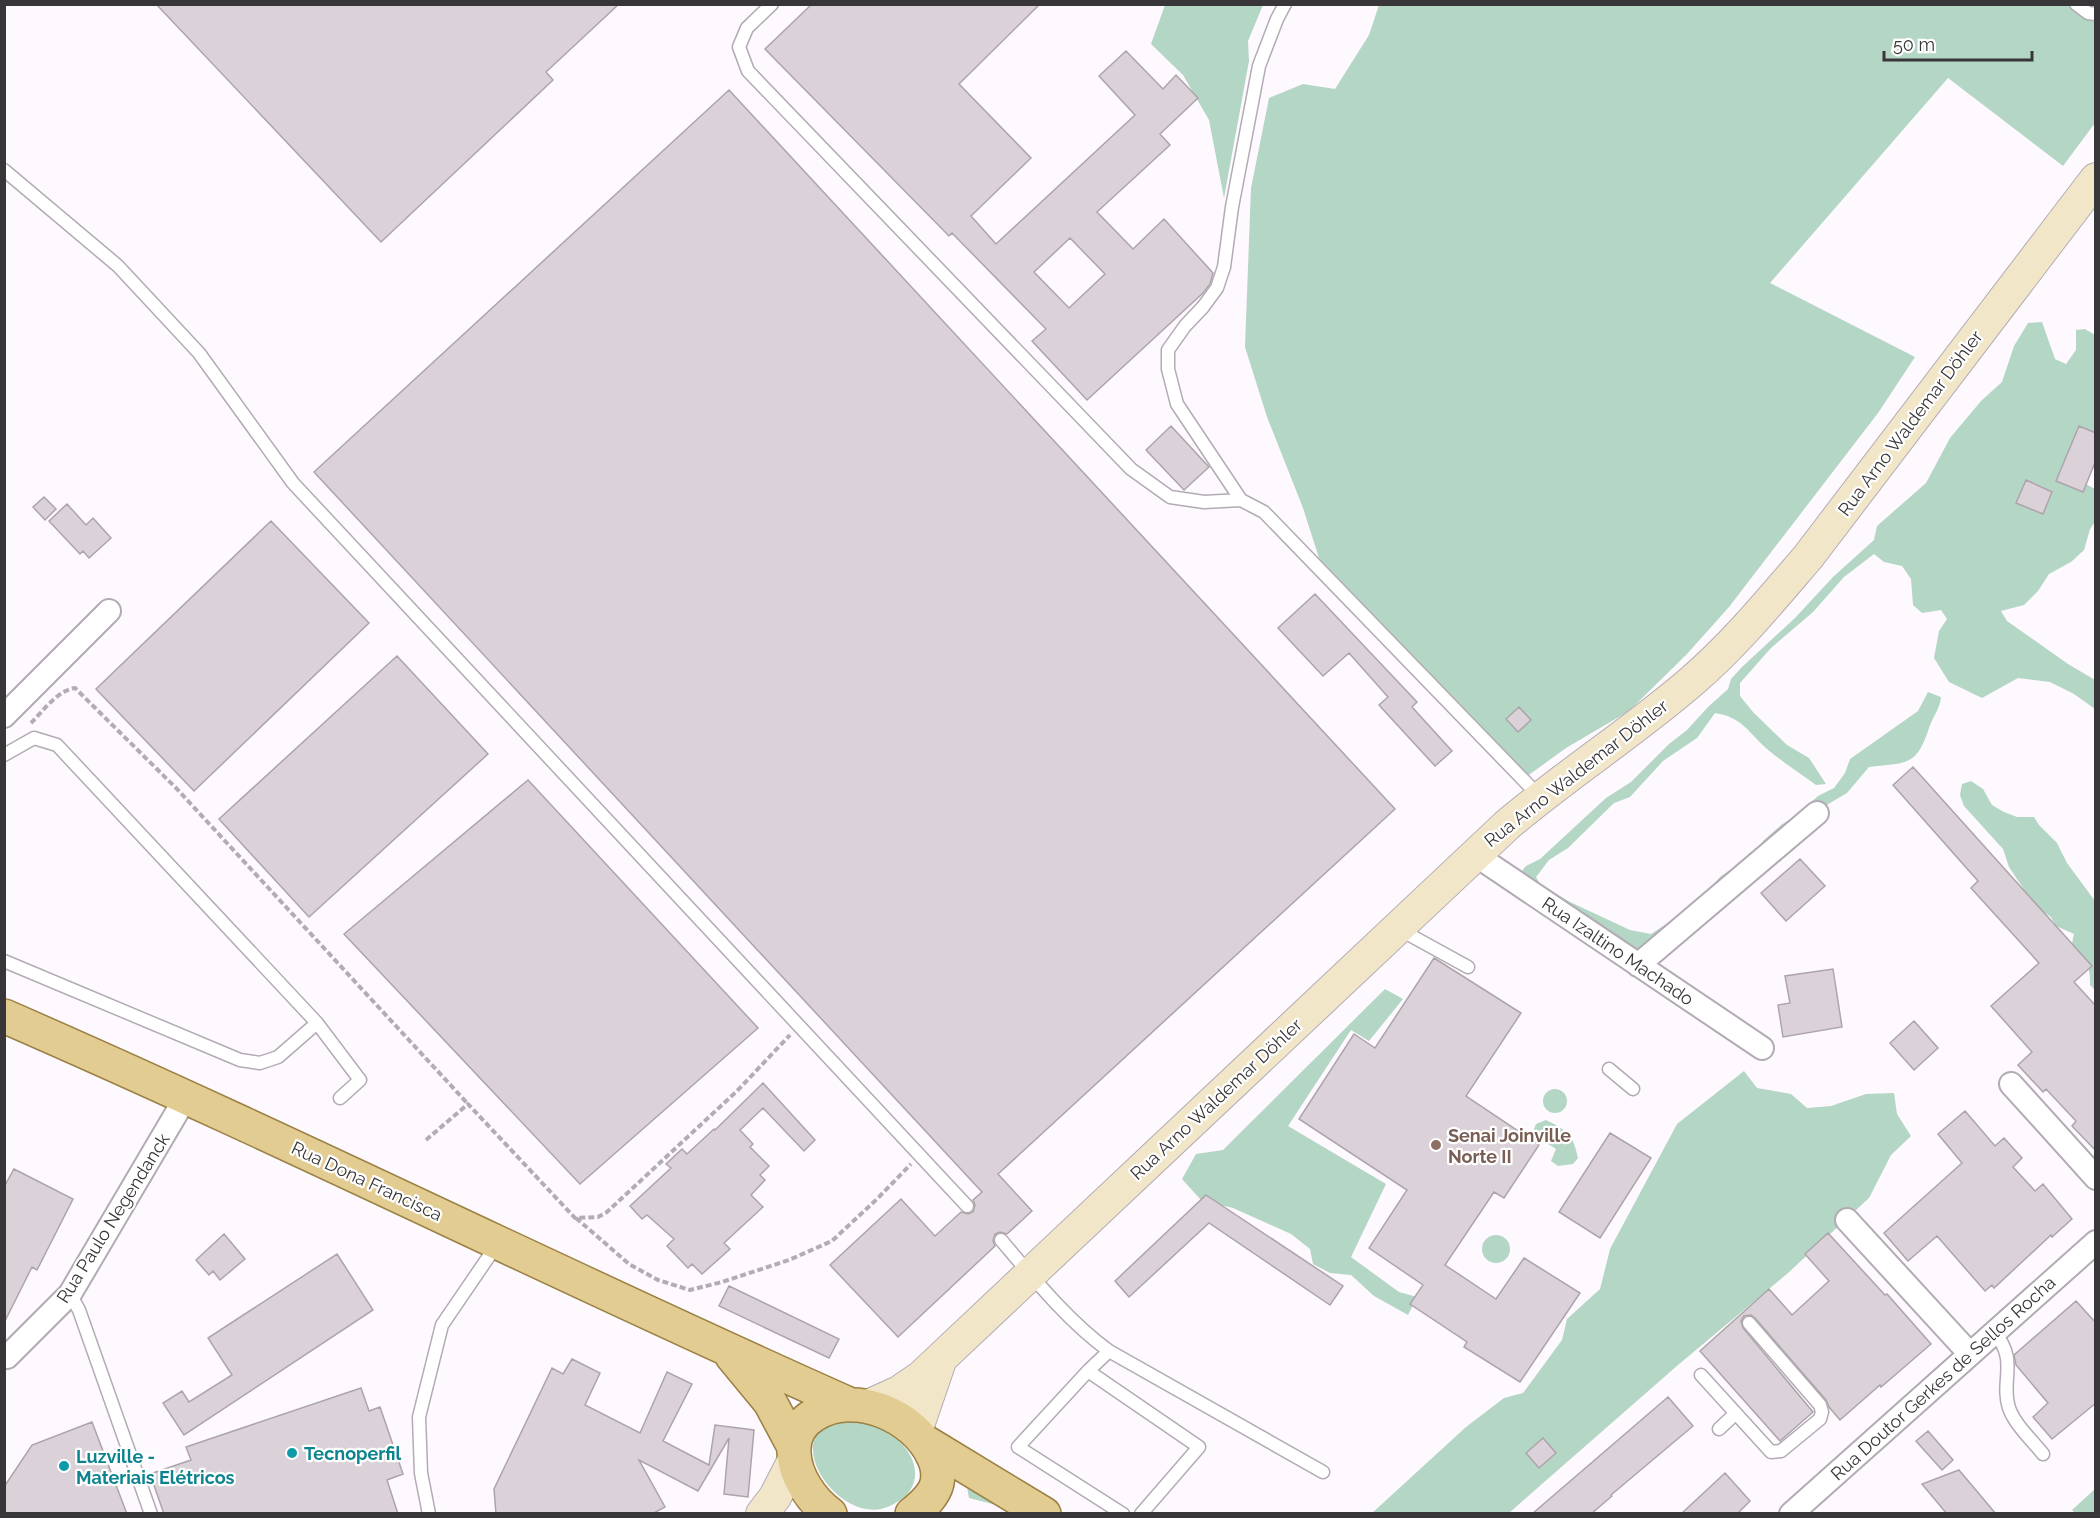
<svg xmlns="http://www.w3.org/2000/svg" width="2100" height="1518" font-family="Raleway,sans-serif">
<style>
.green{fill:#b4d6c5}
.building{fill:#dbd2d9;stroke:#ada4ab;stroke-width:1.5;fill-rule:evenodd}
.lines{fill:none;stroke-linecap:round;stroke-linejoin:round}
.service-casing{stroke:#b3abb4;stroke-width:15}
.minor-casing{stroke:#b3abb4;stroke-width:26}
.secondary-casing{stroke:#b3abb4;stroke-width:34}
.primary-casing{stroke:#9a8143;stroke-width:36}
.path{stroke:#b2adb3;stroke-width:4;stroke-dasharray:6 3;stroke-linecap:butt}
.service{stroke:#fff;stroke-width:12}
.minor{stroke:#fff;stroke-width:22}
.secondary{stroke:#f1e6c8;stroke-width:32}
.primary{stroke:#e2cc91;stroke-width:33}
.education-dot{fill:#8d6e63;stroke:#fff;stroke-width:2}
.culture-dot{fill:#0f9aa8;stroke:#fff;stroke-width:2}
.labels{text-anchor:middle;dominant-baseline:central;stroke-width:4.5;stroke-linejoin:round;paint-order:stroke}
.street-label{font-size:18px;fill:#393639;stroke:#fff}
.education-label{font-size:18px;font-weight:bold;fill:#785e54;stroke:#fff;text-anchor:start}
.culture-label{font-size:18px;font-weight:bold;fill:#0d838f;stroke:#fff;text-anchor:start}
</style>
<rect width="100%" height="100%" fill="#fef8ff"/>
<!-- green -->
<path class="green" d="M1165,5h98l-15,36 1,20 -25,137 -15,-78 -26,-45 -32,-31z
M1379,5h716v118l-32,43 -115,-88 -178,205 145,74 -37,56 -149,194 -42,47 -58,57 -63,37 -40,29 -206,-216 -17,-53 -36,-91 -22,-70 6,-159 18,-90 34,-14 32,5 34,-54z
M2042,322l13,37 11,5 10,-14v-20l9,-1 10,6v98l-11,50 11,6v33l-5,7 -6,21 -13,12 -22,12 -11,17 -14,14 -23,6 6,10 61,43 27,16v29l-21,-15 -24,-12 -32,-4 -36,20 -33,-16 -15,-24 5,-27 8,-12 -6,-9 -19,3 -9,-8 -2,-26 -9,-13 -18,-4 -10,-8 -30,23 -31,35 -42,36 -31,35v13l13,16 34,33 22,13 17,26 -10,1c-16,-12 -34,-23 -49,-36 -19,-17 -25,-32 -52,-36l-18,25 -34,23 -33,36 -16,6 -46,45 -19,12 -13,17 4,7 30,18 60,28 21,4 41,-27 29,-31 29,-19 14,-17 17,-15 17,-11 20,-18 16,-8 11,-15 5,-14 68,-48 10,-19 13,5c-1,12 -8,19 -12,31 -13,40 -23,34 -60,39l-22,26 -27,16 -165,137 -20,3 -118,-72 9,-11 14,-7 66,-61 25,-16 38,-38 18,-14 21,-23 20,-18 3,-10 11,-12 53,-49 38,-41 41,-37 3,-14 49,-43 24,-45 31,-37 21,-19 12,-36 14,-23z
M1971,781l12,8 9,16 12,7 13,5h17l5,8 18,18 10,20 28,38v89l-5,-5c0,-7 0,-14 -3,-21 -8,-13 -19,-8 -13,-30l-18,-8 -5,-9 -24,-17 -4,-12 -14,-21 -6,-18 -39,-43 -4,-11 2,-11z
M1385,989l18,10 -34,42 -18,-11 -63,96 98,58 -35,73 48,35 18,5 -9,18 -34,-19 -23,-21 -21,-2 -17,-9 -3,-15 -19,-15 -58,-26 -32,-8 -19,-21 14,-25 27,-4z
M1744,1071l13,17 34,6 16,14 24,-2 35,-12 28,-1 3,21 14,22 -20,19 -22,43 -81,75 -110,92 -169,148 -138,1 95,-87 38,-29 19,-5 39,-53 5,-21 33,-30 10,-40 67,-125z
M1543 1101a12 12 0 1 1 24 0a12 12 0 1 1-24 0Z
M1546,1120c22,11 27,14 32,38l-5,6 -15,2 -7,-5 5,-12 -11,-7 -9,1 -4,-9 4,-10z
M1482 1249a14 14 0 1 1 28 0a14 14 0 1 1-28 0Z
M845,1420c12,2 24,2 35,8 41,20 52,66 1,81 -50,9 -104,-81 -36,-89z
M967,1487l33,19 -31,-8z
M2095,1489v24h-20l-3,-3z"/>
<!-- building -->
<path class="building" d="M156,4h463l-73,68 7,8 -172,162z
M812,4h228l-81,80 72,74 -60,58 25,28 139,-129 -36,-39 27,-25 37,38 13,-14 22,23 -38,36 10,11 -73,67 36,37 31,-30 49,54 -3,11 -7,9 -116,107 -55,-59 14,-12 -94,-96 -3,3 -184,-187zM1070,238l35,36 -36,34 -35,-36z
M729,90l666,719 -397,365 34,37 -25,23 -7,-2 -5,2 -2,7 2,5 -97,91 -68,-72 71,-66 34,37 26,-24 7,2 5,-2 2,-7 -2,-5 9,-8 -668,-720z
M1171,426l38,41 -25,23 -38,-40z
M2079,426l17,7v27l-13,32 -27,-11z
M2026,480l26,12 -9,22 -27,-11z
M44,497l12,12 -11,11 -12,-13z
M67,504l19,21 7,-7 18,20 -22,20 -6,-7 -3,3 -31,-33z
M271,521l98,102 -175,168 -98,-102z
M1315,594l102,108 -5,5 40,44 -17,15 -56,-61 9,-8 -39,-44 -26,23 -45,-48z
M397,656l91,98 -179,163 -90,-98z
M1519,707l12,13 -13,12 -12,-13z
M1913,767l179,199 -18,16 22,24v145l-24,-25 4,-5 -30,-32 -3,3 -25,-27 14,-13 -41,-46 48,-43 -68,-75 7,-7 -85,-96z
M528,780l230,248 -178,156 -236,-250z
M1800,859l25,27 -39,35 -25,-28z
M1434,958l87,55 -55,83 73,49 -35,53 -10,-6 -49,73 51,34 28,-41 56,35 -60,89 -56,-35 3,-5 -57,-38 13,-19 -54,-37 38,-58 -108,-71 55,-85 21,14z
M1833,969l9,58 -59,10 -5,-32 12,-2 -5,-27z
M1914,1021l24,27 -24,22 -24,-27z
M763,1083l52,57 -11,11 -41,-43 -23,22 13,14 -3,3 19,19 -9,9 5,5 -14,15 12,12 -39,36 6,6 -28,25 -10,-10 -4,4 -21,-22 7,-7 -27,-24 -5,4 -12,-13 41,-38 -5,-4 16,-15 5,5 27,-25 1,1z
M1965,1111l30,35 9,-8 18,20 -9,9 22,24 8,-7 29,35 -20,18 -1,-2 -57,53 -2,-3 -7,6 -48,-55 -29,25 -24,-28 78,-70 -24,-29z
M1610,1133l41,25 -51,80 -41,-26z
M14,1169l59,30 -36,71 -5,-3 -28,56v-136z
M1206,1195l137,91 -13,19 -121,-82 -80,74 -14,-16z
M1828,1233l57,62 2,-1 44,50 -50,43 -1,-2 -40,35 -11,-13 -3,-7 -71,-82 -4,-3 -7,1 -3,5 2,7 70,84 -33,29 -80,-90 69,-62 23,26 37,-34 -24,-27z
M224,1234l21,25 -25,21 -7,-9 -4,4 -13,-15z
M337,1254l36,56 -189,125 -21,-32 19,-12 7,11 43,-27 -24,-37z
M729,1286l110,53 -10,19 -110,-52z
M2076,1301l20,22v80l-44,36 -19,-22 15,-14 -32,-38 -2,-10z
M572,1359l28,14 -15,32 55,28 27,-61 25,12 -29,57 46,24 6,-40 39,5 -6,67 -24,-3 5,-56 -31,53 -59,-31 26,47 -13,7h-156l-2,-25 58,-121 11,6z
M361,1388l8,23 11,-4 23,67 -16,6 11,34h-234l-14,-40 41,-14 -5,-13z
M1668,1397l25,29 -82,69 1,1 -21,18h-59z
M92,1422l35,92h-123v-27l28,-42z
M1928,1431l25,29 -11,10 -26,-29z
M1543,1438l13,15 -17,15 -13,-15z
M1959,1470l37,44h-49l-25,-30z
M1725,1473l25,28 -13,13h-56z"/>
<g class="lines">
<defs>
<path id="service" d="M772,4l-25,24 -8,19 9,24 383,398 39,28 34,5 37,-2 23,12 276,285
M2076,4l12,9 8,1
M4,170l114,96 81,87 94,130 674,723
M1241,500l-64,-96 -9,-35v-19l17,-24 18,-19 14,-19 7,-21 8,-60 27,-141 18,-47 8,-15
M4,755l30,-17 23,7 260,278 43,57 -20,18
M1397,928l71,39
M4,961l236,99 20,3 18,-6 39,-34
M1609,1069l24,20
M1001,1240c33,39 67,81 108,111l214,121
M70,1294l9,16 72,204
M1994,1332c25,29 6,48 15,76 6,17 23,32 34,46
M1109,1351l-21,20 -70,76 105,67
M1088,1371l111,76 -58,67
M1701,1375l70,77 10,-1 39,-32 2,-7 -2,-7 -71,-82
M1719,1429l16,-15
M429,1514l-8,-41 -2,-56 23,-92 56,-82"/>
<path id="minor" d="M4,716l105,-105
M1474,854l288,194
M1638,965l179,-152
M2011,1084l85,94
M1847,1220l123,134
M7,1357l63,-63 116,-197
M1791,1514l305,-272"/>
<path id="secondary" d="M868,1406l31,-14 22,-15 586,-552c60,-51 126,-93 185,-144 43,-37 79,-81 116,-124l288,-378
M916,1431l24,-70
M762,1514l13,-17 19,-37"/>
<path id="primary" d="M4,1016c285,124 563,263 847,389
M732,1356l38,46 23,43
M927,1443l117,71
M830,1514c-19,-14 -35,-38 -36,-61 -1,-17 6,-30 20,-38 40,-26 101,1 119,41 4,7 6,18 4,27 -3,13 -15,23 -25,31"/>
</defs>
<!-- service casing -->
<use href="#service" class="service-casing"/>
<!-- minor casing -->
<use href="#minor" class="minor-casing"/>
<!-- secondary casing -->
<use href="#secondary" class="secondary-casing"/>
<!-- primary casing -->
<use href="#primary" class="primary-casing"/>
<!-- path -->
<path class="path" d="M31,723c12,-12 27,-33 44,-35l102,101 291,315
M426,1140l42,-36 107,114 23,-1 9,-5 130,-121 53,-56
M576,1218l53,46 29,16 32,10 32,-8 67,-22 43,-19 45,-42 34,-35"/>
<!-- service -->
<use href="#service" class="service"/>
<!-- minor -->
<use href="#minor" class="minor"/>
<!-- secondary -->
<use href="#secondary" class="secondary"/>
<!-- primary -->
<use href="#primary" class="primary"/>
</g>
<!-- markers -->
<circle class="education-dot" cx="1436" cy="1145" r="6"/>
<g class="culture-dot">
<circle cx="292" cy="1453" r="6"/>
<circle cx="64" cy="1466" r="6"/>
</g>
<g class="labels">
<!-- street labels -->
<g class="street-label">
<text transform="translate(1910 423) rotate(-53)">Rua Arno Waldemar Döhler</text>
<text transform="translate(1576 773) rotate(-38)">Rua Arno Waldemar Döhler</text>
<text transform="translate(1618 951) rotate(34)">Rua Izaltino Machado</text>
<text transform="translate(1216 1099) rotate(-43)">Rua Arno Waldemar Döhler</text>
<text transform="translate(367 1181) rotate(25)">Rua Dona Francisca</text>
<text transform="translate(113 1218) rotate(-58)">Rua Paulo Negendanck</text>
<text transform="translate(1943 1378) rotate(-42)">Rua Doutor Gerkes de Sellos Rocha</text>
</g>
<!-- education labels -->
<g class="education-label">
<text x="1448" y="1135">Senai Joinville<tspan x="1448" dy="21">Norte II</tspan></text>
</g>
<!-- culture labels -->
<g class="culture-label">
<text x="304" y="1453">Tecnoperfil</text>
<text x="76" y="1456">Luzville -<tspan x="76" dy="21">Materiais Elétricos</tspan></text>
</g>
</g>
<!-- border -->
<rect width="2100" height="1518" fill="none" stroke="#393639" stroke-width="12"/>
<!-- scale -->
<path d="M1884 51v9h148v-9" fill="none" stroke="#393639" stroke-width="3"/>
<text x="1893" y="51" font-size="18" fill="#393639" stroke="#ffffff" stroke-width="4.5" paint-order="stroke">50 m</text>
</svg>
